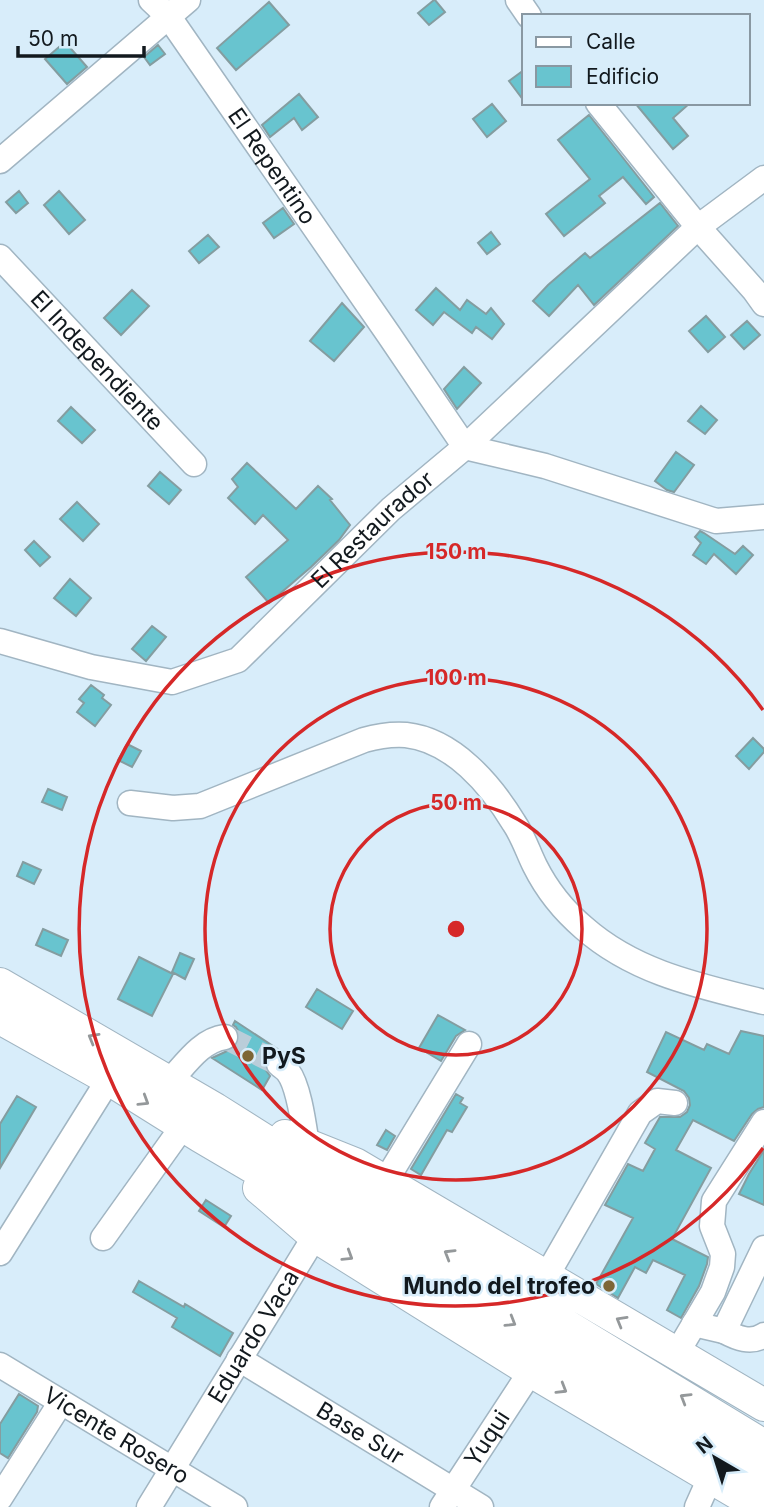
<svg xmlns="http://www.w3.org/2000/svg" width="764" height="1507" font-family="Inter,sans-serif">
<style>
.building{fill:#68c4cf;stroke:#849da0;stroke-width:2}
.lines{fill:none;stroke-linecap:round;stroke-linejoin:round}
.minor-tunnel{stroke:#bacdd9;stroke-width:24;stroke-dasharray:24 12;stroke-linecap:butt}
.minor-casing{stroke:#a1b5c2;stroke-width:27}
.major-casing{stroke:#a1b5c2;stroke-width:34}
.minor{stroke:#fff;stroke-width:24}
.major{stroke:#fff;stroke-width:32}
.oneway{stroke:#94989a}
.ring{fill:none;stroke:#d62828;stroke-width:3.5}
.poi-dot{fill:#7d6636;stroke:#d8edfa;stroke-width:2.5}
.labels{text-anchor:middle;dominant-baseline:central;stroke-width:5;stroke-linejoin:round;paint-order:stroke}
.street-label{font-size:23px;fill:#12191e;stroke:#d8edfa}
.poi-label{font-size:23px;font-weight:bold;fill:#12191e;stroke:#d8edfa;text-anchor:start}
.centre{fill:#d62828;stroke:#d8edfa;stroke-width:3.5}
.ring-label{font-size:21px;text-anchor:middle;font-weight:bold;fill:#d62828;stroke:#d8edfa;stroke-width:5;stroke-linejoin:round;paint-order:stroke}
</style>
<rect width="100%" height="100%" fill="#d8edfa"/>
<!-- building -->
<path class="building" d="M434,0h1l10,12 -16,13 -11,-12z
M269,2l20,23 -53,45 -19,-22z
M65,42l22,25 -20,17 -22,-25z
M158,45l7,9 -15,11 -6,-8z
M524,70v31l-15,-20z
M299,94l19,23 -16,13 -8,-12 -24,19 -8,-12z
M635,103h55l-17,15 15,18 -15,13z
M492,104l14,17 -19,16 -14,-18z
M589,115l65,82 -8,7 -23,-27 -24,19 6,7 -41,33 -18,-22 44,-35 -32,-39z
M19,191l9,12 -12,10 -10,-11z
M59,191l26,29 -16,14 -25,-29z
M660,203l18,23 -84,79 -16,-20 -29,31 -16,-15 15,-16 37,-32 5,5z
M283,208l11,16 -20,14 -11,-15z
M491,232l9,12 -13,10 -9,-11z
M208,235l11,12 -20,16 -10,-12z
M436,288l24,22 7,-10 19,14 5,-6 13,16 -12,15 -16,-12 -4,6 -28,-21 -11,13 -17,-15z
M132,290l17,16 -28,29 -17,-17z
M342,303l22,24 -30,34 -24,-20z
M706,316l19,21 -17,15 -19,-21z
M747,321l13,14 -16,14 -13,-14z
M464,367l17,16 -24,26 -13,-20z
M701,406l16,14 -12,14 -17,-13z
M71,407l24,23 -13,13 -24,-22z
M676,452l18,13 -20,27 -7,-2 -12,-9z
M247,463l49,46 22,-23 14,13 -2,1 20,25 -11,15 -28,27 -42,36 -23,-26 42,-37 -25,-25 -8,9 -27,-26 10,-11 -6,-8z
M160,472l21,18 -12,14 -21,-18z
M77,502l22,22 -16,17 -23,-22z
M700,531l4,2 31,21 8,-8 10,9 -17,19 -22,-20 -8,10 -13,-9 8,-12 -6,-6z
M34,541l16,16 -10,9 -15,-16z
M70,579l21,19 -15,18 -22,-18z
M152,626l14,11 -20,24 -14,-12z
M91,685l13,10 -2,3 9,7 -16,21 -18,-14 7,-9 -5,-4z
M753,738l11,11v3l-15,17 -13,-13z
M127,744l14,7 -9,16 -14,-7z
M48,789l19,8 -5,13 -20,-8z
M23,862l18,8 -7,14 -17,-8z
M43,929l25,11 -7,16 -25,-11z
M180,953l14,6 -9,20 -13,-7z
M139,957l34,17 -21,42 -34,-17z
M317,989l36,22 -11,18 -36,-22z
M438,1015l27,15 -9,6 -15,25 -22,-13z
M235,1021l44,29h-5l-5,3 -4,7v9l5,7 -8,14 -50,-32 24,-11 3,-6 1,-7 -4,-7 -3,-2z
M741,1031l23,5v71l-6,2 -6,5 -18,27 -41,-21 -17,30 35,18 -39,71 36,18 -1,7 -8,22 -18,32 -14,-8 18,-35 -32,-15 -7,13 -11,-6 -17,31 -22,-14 37,-66 -28,-13 23,-41 15,7 12,-22 -10,-6 15,-26h20l7,-5 3,-7 -1,-7 -5,-7 -37,-19 19,-40 38,18 3,-6 22,10z
M456,1094l7,4 -3,5 7,4 -15,25 -5,-2 -26,45 -10,-6z
M17,1096l19,11 -36,61v-44z
M386,1130l9,6 -8,14 -10,-5z
M764,1150v55l-25,-11 10,-20z
M206,1200l25,16 -7,11 -25,-16z
M139,1281l45,26 1,-3 48,29 -13,23 -48,-29 5,-9 -44,-26z
M19,1394l19,12 -1,6 -29,46 -8,-5v-29z"/>
<g class="lines">
<!-- minor-tunnel -->
<path class="minor-tunnel" d="M225,1037l54,27"/>
<defs>
<g id="minor">
<path id="s1" d="M151,0l18,17 220,318 76,112"/>
<path d="M518,0l11,16"/>
<path d="M598,103l100,124 56,63 10,14"/>
<path d="M0,161l188,-161"/>
<path id="s2" d="M0,257l194,207"/>
<path d="M465,447l80,19 171,55 48,-4"/>
<path id="s3" d="M0,641l91,26 81,15 66,-22 153,-151 74,-62 233,-220 66,-49"/>
<path d="M130,803l43,5 27,-2 164,-66c14,-4 27,-6 42,-5 47,5 85,50 108,88 9,13 14,29 21,43 12,24 29,45 49,62 51,45 116,58 180,74"/>
<path d="M279,1064c3,3 6,4 9,8 11,14 16,54 19,73"/>
<path d="M169,1082c16,-17 32,-42 56,-45"/>
<path d="M385,1182l84,-138"/>
<path d="M103,1238l80,-112"/>
<path d="M0,1253l109,-174 12,-13"/>
<path d="M546,1277l94,-164 17,-12 18,2"/>
<path d="M694,1324l30,7 40,-83"/>
<path d="M724,1331c13,7 27,13 40,4"/>
<path d="M677,1353l36,-61 9,-25 1,-13 -11,-28 2,-25 50,-79"/>
<path id="s4" d="M239,1359l242,148"/>
<path id="s5" d="M0,1365l235,142"/>
<path d="M0,1498l61,-96"/>
<path id="s6" d="M149,1507l174,-284"/>
<path id="s7" d="M442,1507l89,-136"/>
<path d="M697,1507l13,-29"/>
</g>
<path id="major" d="M0,984l215,125 128,81 421,256
M0,1018l109,61 91,57 129,76 435,264
M285,1136l70,28 409,241
M259,1188l56,48 216,135 230,136"/>
</defs>
<!-- minor casing -->
<use href="#minor" class="minor-casing"/>
<!-- major casing -->
<use href="#major" class="major-casing"/>
<!-- minor -->
<use href="#minor" class="minor"/>
<!-- major -->
<use href="#major" class="major"/>
</g>
<!-- one-way arrows -->
<defs><path id="oneway-chevron" d="M-2-3.5L2.5 0L-2 3.5" fill="none" stroke-width="1.6" stroke-linecap="round" stroke-linejoin="round" transform="scale(1.75)"/></defs>
<g class="oneway">
<use href="#oneway-chevron" transform="translate(93 1038) rotate(-150)"/>
<use href="#oneway-chevron" transform="translate(144 1101) rotate(32)"/>
<use href="#oneway-chevron" transform="translate(449 1254) rotate(-149)"/>
<use href="#oneway-chevron" transform="translate(348 1256) rotate(32)"/>
<use href="#oneway-chevron" transform="translate(621 1321) rotate(-150)"/>
<use href="#oneway-chevron" transform="translate(511 1322) rotate(31)"/>
<use href="#oneway-chevron" transform="translate(562 1389) rotate(31)"/>
<use href="#oneway-chevron" transform="translate(685 1398) rotate(-149)"/>
</g>
<!-- distance rings -->
<g class="ring">
<circle cx="456" cy="929" r="126"/>
<circle cx="456" cy="929" r="251"/>
<path d="M763 1148A377 377 0 1 1 763 710"/>
</g>
<!-- markers -->
<g class="poi-dot">
<circle cx="248" cy="1056" r="7"/>
<circle cx="609" cy="1286" r="7"/>
</g>
<g class="labels">
<!-- street labels -->
<g class="street-label">
<text stroke="none"><textPath href="#s1" startOffset="206">El Repentino</textPath></text>
<text stroke="none"><textPath href="#s2" startOffset="142">El Independiente</textPath></text>
<text stroke="none"><textPath href="#s3" startOffset="434">El Restaurador</textPath></text>
<text stroke="none"><textPath href="#s6" startOffset="200">Eduardo Vaca</textPath></text>
<text stroke="none"><textPath href="#s4" startOffset="142">Base Sur</textPath></text>
<text stroke="none"><textPath href="#s5" startOffset="136">Vicente Rosero</textPath></text>
<text stroke="none"><textPath href="#s7" startOffset="82">Yuqui</textPath></text>
</g>
<!-- poi labels -->
<g class="poi-label">
<text x="262" y="1056">PyS</text>
<text x="595" y="1286" text-anchor="end">Mundo del trofeo</text>
</g>
</g>
<circle cx="456" cy="929" r="10" class="centre"/>
<g class="ring-label">
<text x="456" y="559">150 m</text>
<text x="456" y="685">100 m</text>
<text x="456" y="810">50 m</text>
</g>
<!-- legend -->
<rect x="522" y="14" width="228" height="91" fill="#d8edfa" stroke="#8998a2" stroke-width="2"/>
<rect x="536" y="37" width="35" height="10" fill="#ffffff" stroke="#8998a2" stroke-width="2"/>
<text x="586" y="49" font-size="21" fill="#12191e">Calle</text>
<rect x="536" y="66" width="35" height="21" fill="#68c4cf" stroke="#8998a2" stroke-width="2"/>
<text x="586" y="84" font-size="21" fill="#12191e">Edificio</text>
<!-- north arrow -->
<g transform="translate(715 1458) rotate(321)" stroke="#d8edfa" stroke-width="5" paint-order="stroke">
<path d="M0-5L12 26L0 18L-12 26Z" fill="#12191e"/>
<text y="-10" font-size="19" font-weight="bold" text-anchor="middle" fill="#12191e">N</text>
</g>
<!-- scale -->
<path d="M18 46v10h126v-10" fill="none" stroke="#12191e" stroke-width="3.5"/>
<text x="28" y="46" font-size="21" fill="#12191e" stroke="#d8edfa" stroke-width="5" paint-order="stroke">50 m</text>
</svg>
